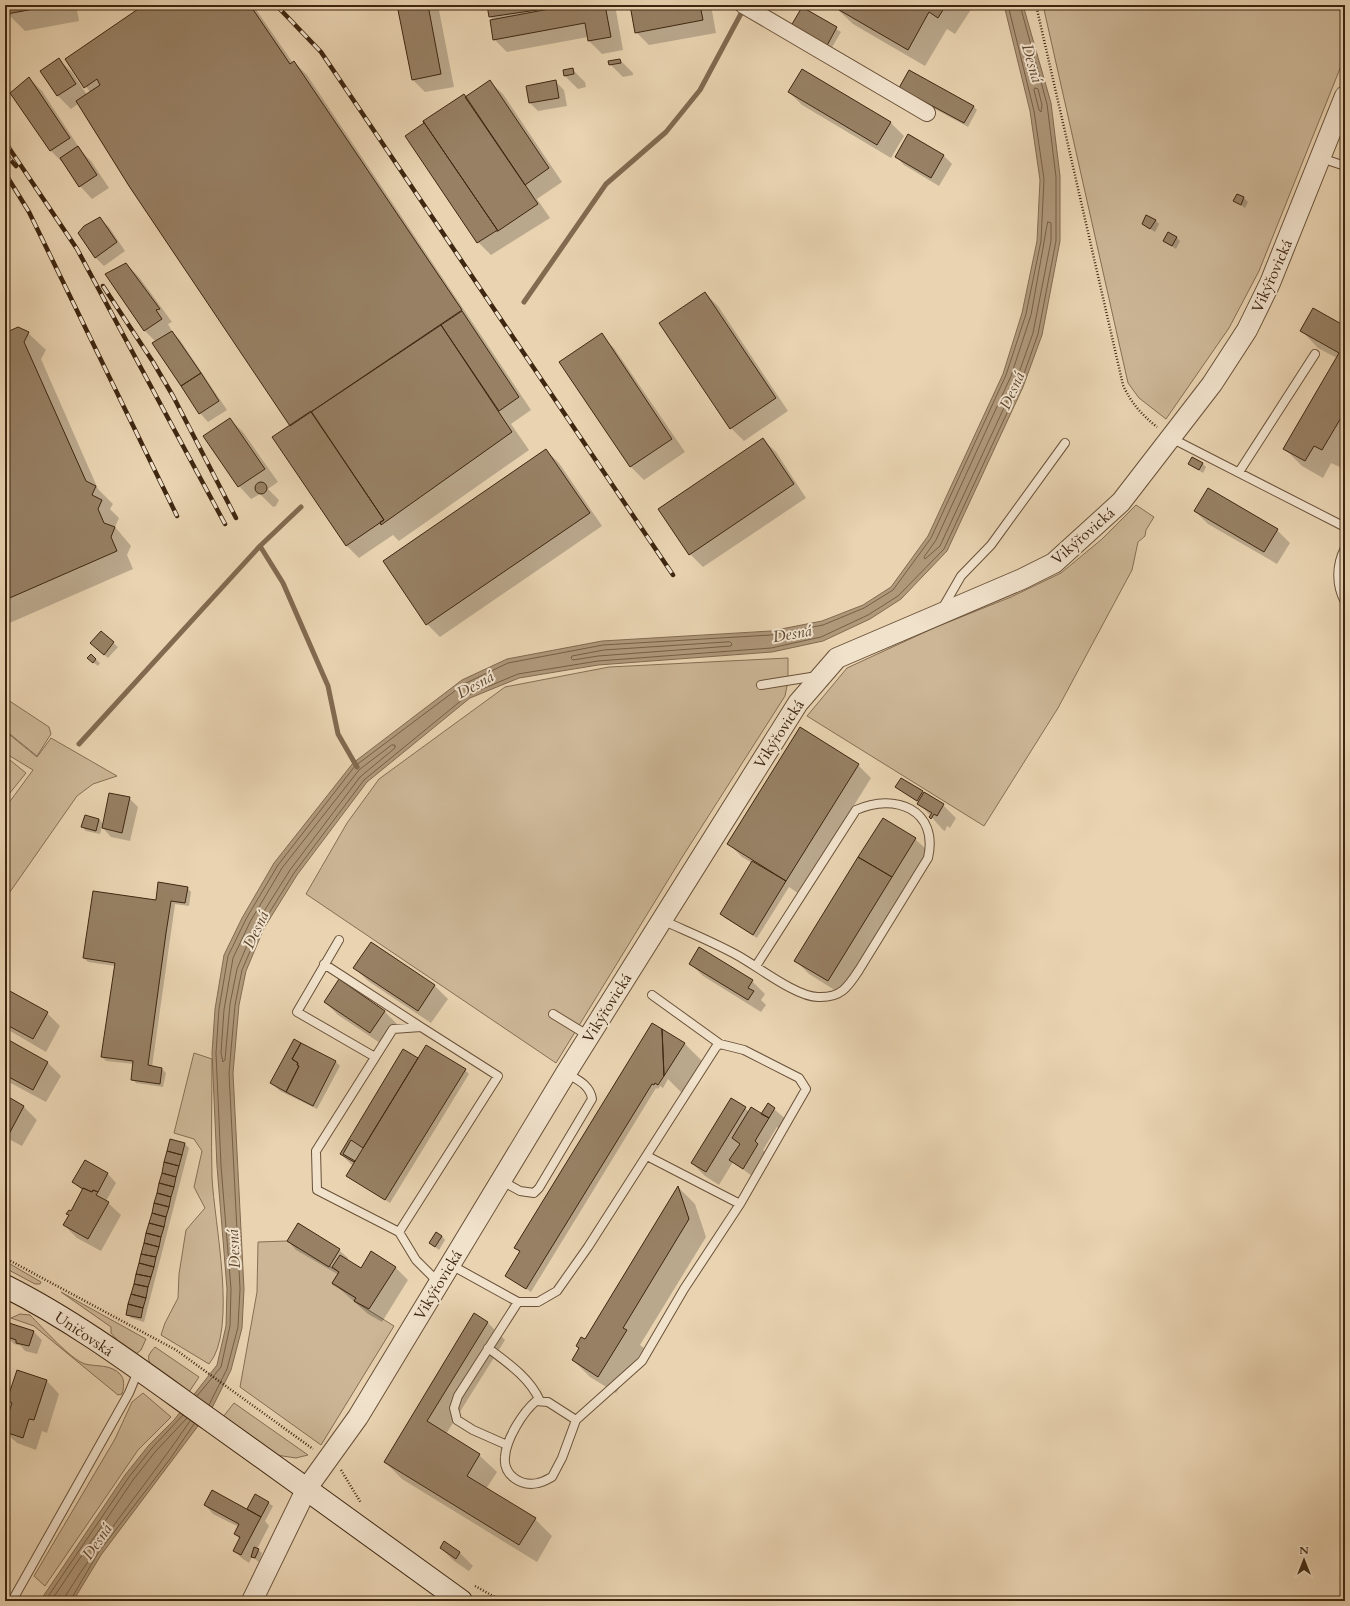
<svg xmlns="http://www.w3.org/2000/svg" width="1350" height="1606" font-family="Cardo,serif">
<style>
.green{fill:#ccb696;stroke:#856e53}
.water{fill:#af987a;stroke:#826a50}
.shadow{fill:#0003}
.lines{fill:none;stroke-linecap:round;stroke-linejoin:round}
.shore{stroke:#765f45;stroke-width:1}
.stream{stroke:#826a50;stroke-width:5}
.building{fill:#978064;stroke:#3e2610}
.service-casing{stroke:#695138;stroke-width:10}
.minor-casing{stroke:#695138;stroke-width:18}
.tertiary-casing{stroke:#695138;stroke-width:22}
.secondary-casing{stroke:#3e2610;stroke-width:24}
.path{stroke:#3e2610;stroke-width:2.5;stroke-dasharray:1 2;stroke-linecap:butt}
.service{stroke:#f1e2cc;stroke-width:8}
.minor{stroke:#f1e2cc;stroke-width:16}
.tertiary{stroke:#f1e2cc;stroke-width:20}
.secondary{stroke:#f1e2cc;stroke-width:22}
.rail-casing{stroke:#3e2610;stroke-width:4.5}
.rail{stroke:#f1e2cc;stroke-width:3;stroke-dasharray:9;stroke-linecap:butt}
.labels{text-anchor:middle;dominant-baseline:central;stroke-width:4;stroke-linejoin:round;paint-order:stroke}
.street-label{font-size:15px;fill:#3e2610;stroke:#f1e2cc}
.water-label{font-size:16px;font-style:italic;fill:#604830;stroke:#f1e2cc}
</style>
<rect width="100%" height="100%" fill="#e9d3b1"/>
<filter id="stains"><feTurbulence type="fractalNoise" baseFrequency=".005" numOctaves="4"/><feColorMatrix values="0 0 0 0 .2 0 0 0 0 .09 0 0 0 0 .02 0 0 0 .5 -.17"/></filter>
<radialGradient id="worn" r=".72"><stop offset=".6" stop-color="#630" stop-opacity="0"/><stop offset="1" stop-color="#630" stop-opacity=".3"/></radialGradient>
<!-- green -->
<path class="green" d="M1043,5h302v51l-86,215 -30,57 -63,91 -27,-21 -11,-15z
M1136,505l18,12 -8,13 -1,6 -7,6 -6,28 -74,138 -74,118 -177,-110 40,-48 89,-41 75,-30 50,-24 41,-34z
M788,658v23l-3,15 -104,163 -125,204 -250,-169 41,-71 32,-44 126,-92 104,-20z
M5,698l44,29 2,7 -14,22 -32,-26z
M5,731l32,26 14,-19 66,38 -24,8 -16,12 -72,103v-91l28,-38 -28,-17z
M5,756l21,17 -21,26z
M194,1053l18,6c0,39 -1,79 0,118 2,45 26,153 -3,187l-48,-29 4,-12 13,-25 1,-24 7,-44 19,-22 -11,-21 8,-36 -8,-12 -20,-6z
M287,1241l52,31 -7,12 24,14 -2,3 40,25 -73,119 -81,-58 17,-95 1,-50z
M5,1261l36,21 -1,2h-5l-30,-16z
M61,1292l85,47 -5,11 -6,5 -8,-4 -16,-18v-6z
M20,1314l10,1c12,12 40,44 55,49 13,3 25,0 35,10 5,5 4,14 2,20l-4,1 -84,-69 -23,-8z
M155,1347l44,30 -10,15c-10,-6 -45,-23 -40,-37 1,-2 4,-6 6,-8z
M143,1393l28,24 -33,33 -93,136 -11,-10 81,-137 17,-37z
M234,1403l74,52 -12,3 -20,-3 -53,-38z"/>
<!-- water -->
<path class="water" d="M1004,5h19l28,98 9,73v65l-18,94 -19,52 -76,164 -46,48 -31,20 -47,22 -51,11 -174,13 -79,13 -49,20 -103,84 -70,93 -33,53 -18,43 -7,34 -6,68 11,216 -2,39 -11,42 -18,36 -112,149 -28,46h-33l85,-126 24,-30 25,-25 43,-55 9,-39 1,-37 -10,-123 -5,-113 3,-44 9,-54 18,-37 32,-55 79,-100 109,-83 45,-21 95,-18 169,-10 51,-10 41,-16 28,-18 37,-51 75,-162 19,-61 15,-72 3,-61 -10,-69z"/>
<!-- shadow -->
<path class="shadow" d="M6,5h70l3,16 -54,10 -17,-17z
M146,5h107l40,58 1,-1 13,13 224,335 -20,14 18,26 -130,91 -6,-6 -34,23 -13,-13 -55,-120 -212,-322 -8,6 -13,-13 -17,-25 18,-11 13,12 15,23 3,-3 -24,-33z
M307,5h13l-11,2z
M398,5h40l16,82 -29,5 -12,-12z
M488,5h127l8,45 -21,4 -13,-13 -1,-4 -81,15 -13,-13v-19l-4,-3z
M631,5h80l5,28 -67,12 -13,-13z
M837,5h137l-19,29 -8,-5 -22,37 -72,-42 -18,-17z
M803,8l38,24 -13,22z
M620,60l13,13v2l-10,2 -13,-13z
M572,69l13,13 1,5 -8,2 -13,-13z
M802,70l89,53 13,13 -13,22 -89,-53 -13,-13z
M29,78l13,13 40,61 9,9 18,27 -17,11 -12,-13 -16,-22 -13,-13 -39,-58z
M555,81l9,9 3,16 -29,5 -8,-8z
M490,82l13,12 59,88 -25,17 13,19 -59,37 -13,-13 -72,-106z
M5,86l3,4 -3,2z
M904,92l69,14 4,4 -9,17z
M5,111l6,9 -5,3 -1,-1z
M909,135l35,21 8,8 -13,22 -35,-21 -8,-8z
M1244,198l4,4 -3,6 -10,-7z
M100,219l9,8 16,24 -21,15 -9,-9z
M1155,220l4,4 -4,8 -12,-8z
M1176,237l4,4 -4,8 -12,-8z
M126,264l13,13 33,45 -4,2 5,9 7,7 47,70 -19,12 -8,-9 -47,-69 3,-2 -12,-12z
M705,293l13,13 70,105 -44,30 -13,-13z
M1345,327v131l-5,9 -9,-4 -8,15 -21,-12 -17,-17 52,-91 -19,-10 -17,-18z
M28,333l18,17 -5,9 57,130 15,15 -3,5 9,9 -4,9 16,19 -4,9 6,14 -128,56v-291z
M601,335l13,13 71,104 -41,28 -13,-13 -70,-105z
M230,419l13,13 35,50 -10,7 11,11 -3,6 -3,1 -13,-13 -9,5 -12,-13z
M763,439l13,13 30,46 -103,69 -13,-13z
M546,450l13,13 43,63 -162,111 -13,-13 -43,-63z
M1202,463l4,4 -3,6 -14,-9z
M1195,511l82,19 13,13 -13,21 -69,-40z
M101,632l17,15 -10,11 -13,-11z
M91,655l9,8 -2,3 -5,-4z
M858,765l13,13 -72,116 -10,-7 -32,51 -32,-20 -4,-4 31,-51 -10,-6 -13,-13z
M897,787l25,5 21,13 13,13 -6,10 -3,-2 -2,5 -2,-1 -24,-27z
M129,798l9,9 -8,34 -19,-4 -9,-10 -2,7 -14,-3 -4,-4 17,-8 5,6z
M915,839l13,12 -87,143 -32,-20 -13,-13z
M187,888l4,4 -2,14 -14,-2 -23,163 10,2 4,4 -3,14 -27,-4 -4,-4 2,-15 -28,-3 -4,-4 13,-91 -27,-4 -4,-4 73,-57z
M371,944l64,42 13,13 -17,24 -63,-42 -13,-13z
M690,963l62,18 13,13 -4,6 5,5 -5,7 -58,-36z
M5,997l42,16 13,13 -14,26 -41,-24z
M325,1002l59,9 13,13 -14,21 -45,-30z
M652,1024l33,20 17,17 -20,32 -14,-14 -5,9 -3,-2 -2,3 -2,-1 -125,204 -25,-17 14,-23 -5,-4z
M5,1039l43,24 13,13 -15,26 -41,-22z
M294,1040l42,22 4,4 -23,43 -37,-18 -9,-8z
M404,1051l14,9 47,10 4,4 -79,129 -43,-27 6,-10 -12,-12z
M5,1096l19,11 13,13 -15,26 -17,-9z
M768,1104l20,17 -6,10 -5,-4 -14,23 3,3 -14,23 -19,-14 -14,23 -14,-9 -13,-13 53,-55 4,4 12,3z
M185,1144l4,4 -45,174 -13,-4 -4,-4z
M85,1162l23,12 8,9 -10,18 15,14 -20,36 -24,-13 -13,-13 6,-9 -2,-2 3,-2 12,-21 -10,-9z
M678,1187l17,17 11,33 -66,108 4,3 -28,45 -26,-16 -17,-17 6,-11 -2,-3 8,-6z
M442,1236l3,4 -6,10 -9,-7z
M288,1241l51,9 9,8 -1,2 14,9 34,-2 13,13 -26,42 -14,-8 -35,-31 6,-8 -43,-25z
M487,1322l18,18 -59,94 33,21 18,17 -11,17 49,30 17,17 -15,26 -135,-83 -17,-17z
M33,1331l9,9 -5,14 -12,-3 -4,-5 -7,-2 -8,-8z
M47,1381l12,13 -12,39 -5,-2 -6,19 -19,-7 -12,-11v-6l7,-22 -4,-4z
M256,1495l17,11 -8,15 4,5 -12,23 5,4 -3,9 -7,-5 -3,6 -6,-4 -9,-8 6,-12 -5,-5 4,-7 -26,-13 -8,-9 43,5z
M5,1513l6,6 -5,15 3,3 -1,5 -3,-1z
M444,1543l16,10 13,13 -4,5 -15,-10 -13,-13z"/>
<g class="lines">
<!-- shore -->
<path class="shore" d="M1035,88l3,1 4,16 -1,7 -2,-2 -5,-20z
M1048,222l3,1v18l-18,92 -18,51 -75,162 -15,13 -1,-2 12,-17 75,-164 20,-61z
M730,642l2,2 -1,2 -133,10 -25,4 -2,-2 1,-2 32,-6z
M392,745h3v3l-35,29 -70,93 -34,54 -19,45 -7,35 -5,56 -2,2 -2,-9 3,-43 9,-52 17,-36 32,-54 77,-98z
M197,1396l24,-29 9,-41 1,-37 -10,-123 -5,-113 3,-44 9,-53 18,-37 32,-54 77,-99 109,-82 44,-21 95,-18 168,-10 52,-10 41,-17 29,-18 38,-52 75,-163 20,-61 15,-73 3,-62 -10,-68 -26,-106
M209,1405l18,-36 11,-42 2,-38 -11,-216 6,-68 7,-35 19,-44 33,-53 70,-93 104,-85 50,-21 80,-13 173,-13 50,-11 47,-22 30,-19 46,-47 76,-164 18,-51 18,-93v-64l-9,-73 -27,-99
M45,1601l84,-124 23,-29 31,-33
M51,1601l82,-121 22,-28 32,-34
M65,1601l1,-6c38,-61 84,-115 124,-174
M70,1601l28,-48 72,-94 24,-35"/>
<!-- stream -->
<path class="stream" d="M524,302l82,-118 60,-52 34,-42 44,-82
M260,546l23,37 45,103 10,48 19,33
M79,744l181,-198 41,-39"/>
</g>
<!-- building -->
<path class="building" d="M5,5h50l-48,9z
M144,5h106l40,59 4,-3 168,249 -172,116 -161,-240 -53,-85 24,-16 -3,-6 -13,9 -19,-29z
M397,5h31l13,69 -29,6z
M487,5h84l-82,12z
M571,5h34l6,32 -23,4 -3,-18 -92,17 -3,-20z
M630,5h70l3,15 -68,13z
M835,5h111l-8,13 -9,-6 -21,38 -74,-43z
M802,7l35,20 -13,24 -36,-20z
M59,58l17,26 -19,12 -17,-25z
M620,59l1,4 -12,2 -1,-4z
M573,68l1,6 -10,2 -1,-6z
M802,69l89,53 -14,23 -89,-53z
M909,70l65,36 -10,17 -65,-35z
M29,77l41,61 -20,13 -40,-58z
M490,80l59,88 -24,17 -60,-88z
M556,80l3,18 -30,5 -3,-17z
M464,94l74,110 -40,27 -75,-110z
M423,121l75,110h-2l-19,12 -72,-107 19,-13z
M908,134l36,21 -13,23 -36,-21z
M78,146l19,29 -18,12 -19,-29z
M1237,194l7,3 -3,8 -8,-4z
M1146,215l10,5 -6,9 -8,-5z
M100,217l17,25 -22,16 -17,-25 6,-7z
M1168,232l9,5 -5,9 -9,-5z
M126,263l34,46 -4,1 6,9 -18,12 -39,-57z
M705,292l71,106 -46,31 -71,-106z
M1313,308l32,18v85l-23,39 -8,-4 -9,15 -22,-12 56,-96 -39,-22z
M462,311l57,86 -20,14 -58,-86z
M441,325l71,107 -131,93 -1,-3 4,-2 -73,-108z
M18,327l11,5 -5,10 62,139 10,5 -4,9 10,5 -4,9 6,14 11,4 -4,10 6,14 -112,49v-267z
M172,331l29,42 -20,13 -29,-43z
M602,333l70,106 -42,28 -71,-105z
M201,373l18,28 -20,13 -18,-28z
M311,411l73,109 -38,26 -74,-109z
M230,418l35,51 -27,18 -35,-51z
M763,438l31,46 -105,71 -31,-46z
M546,449l44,64 -164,112 -43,-64z
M1192,457l11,6 -4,7 -11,-6z
M255 488a6 6 0 1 1 12 0a6 6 0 1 1-12 0Z
M1208,488l70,41 -14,23 -70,-41z
M101,631l13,11 -10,13 -14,-12z
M91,654l5,5 -3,4 -6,-5z
M800,727l59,37 -73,117 -59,-37z
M901,778l22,13 -6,10 -22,-14z
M924,792l20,12 -7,12 -3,-2 -3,5 -2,-2 3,-4 -15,-9z
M109,793l21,4 -8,36 -20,-5z
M85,815l14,4 -3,12 -15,-4z
M883,818l33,20 -24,39 -34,-20z
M858,857l34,20 -64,104 -34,-20z
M752,861l34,20 -33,54 -33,-21z
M158,882l30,5 -3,16 -14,-2 -5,32 -18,132 14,3 -2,16 -29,-4 2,-19 -32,-4 14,-94 -32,-5 10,-67 63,9z
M371,942l64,43 -17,26 -65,-43z
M699,947l54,33 -5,8 6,3 -6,9 -59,-36z
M339,979l46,32 -15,22 -46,-31z
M8,990l40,22 -15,27 -28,-15v-30z
M652,1023l10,6 2,47 -6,9 -3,-2 -1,2 -2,-1 -126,205 -21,-13 15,-25 -6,-3z
M662,1029l23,14 -21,33z
M5,1038l43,24 -15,28 -28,-15z
M294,1039l7,4 -9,16 6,4 -1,2 2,1 -13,26 -16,-9z
M301,1043l35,18 -23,45 -27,-14 13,-26 -2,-1 1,-2 -6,-4z
M426,1045l40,24 -81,131 -39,-24z
M403,1049l15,9 -55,90 -12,-8 -8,14 12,7 -1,1 -14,-8z
M5,1095l19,11 -15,28 -4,-2z
M731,1098l15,9 -40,65 -15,-9z
M768,1103l7,5 -6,10 -8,-4z
M751,1107l18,11 -14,23 3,3 -15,25 -14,-9 11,-16 -8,-6z
M170,1139l15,4 -3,12 -15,-4z
M167,1151l15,4 -3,11 -15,-4z
M85,1160l23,13 -10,19 -5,-2 -1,2 -9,-4v1l-11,-7z
M164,1162l15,4 -3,11 -14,-4z
M162,1173l14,4 -2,10 -15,-4z
M159,1183l15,4 -3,10 -14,-4z
M678,1186l11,33 -66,109 4,2 -29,47 -26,-17 7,-12 -3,-2 5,-9 4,2z
M83,1188l9,4 1,-2 5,2 -2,3 13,7 -21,37 -25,-14 6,-10 -3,-1 3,-4 2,1z
M157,1193l14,4 -2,10 -15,-4z
M154,1203l15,4 -3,10 -14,-4z
M152,1213l14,4 -2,10 -15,-4z
M149,1223l15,4 -3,10 -15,-4z
M298,1223l42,26 -11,18 -42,-26z
M436,1232l6,4 -7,11 -6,-4z
M146,1233l15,4 -2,10 -15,-4z
M144,1243l15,4 -3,10 -15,-3z
M371,1251l25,16 -27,42 -15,-8 2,-3 -24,-15 7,-11 -7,-5 8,-12 21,13z
M141,1254l15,3 -2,10 -15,-4z
M139,1263l15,4 -3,10 -15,-3z
M136,1274l15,3 -3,10 -14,-3z
M134,1284l14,3 -2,11 -15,-4z
M131,1294l15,4 -3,10 -15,-4z
M128,1304l15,4 -2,10 -15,-3z
M474,1313l14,9 -61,99 53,33 -13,22 69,42 -17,27 -135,-83z
M9,1323l25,8 -5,15 -13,-3v-3l-11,-4z
M17,1370l30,10 -13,40 -5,-1 -6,19 -18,-6v-9l7,-20 -5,-3z
M212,1490l49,27 -20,38 -8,-4 7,-14 -6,-3 5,-10 -35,-19z
M255,1494l14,8 -8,15 -14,-8z
M444,1541l16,11 -4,7 -16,-11z
M254,1547l5,2 -4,9 -4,-1z"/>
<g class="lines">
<defs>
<path id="service" d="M1321,158l24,8
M1171,438l174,89
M1239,472l76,-118
M1345,548c-9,17 -9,37 0,54
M942,609l19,-33 30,-31 74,-102
M761,685l56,-9
M662,920c24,11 49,21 73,34 21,11 61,43 83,43 23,1 30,-10 41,-27l69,-112c11,-48 -33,-66 -72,-48l-100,156
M339,940l-42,72 78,45
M324,964l97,63
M652,995l68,49
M553,1014l36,22
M502,1181l18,10 14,2 5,-5 53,-89c-2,-14 -14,-19 -26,-26
M399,1232l-82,-42 -1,-39 77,-122 28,-2 77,49 -99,156 17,28 22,22
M451,1265l67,37h20l19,-11 31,-44 128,-200 4,-3 24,6 55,28 7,11 -66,115 -93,-48
M488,1348c20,15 42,30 52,53
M576,1420l-28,-18 -12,-1c-13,11 -30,38 -31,56 -2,18 16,30 33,26 5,-1 10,-4 14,-6l10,-19 14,-38 66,-59 42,-72 56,-85
M507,1445l-34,-15 -16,-10 -3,-12 4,-12 60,-94
M12,1601l117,-208 9,-22"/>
<path id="minor" d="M743,5l184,108"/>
<path id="tertiary" d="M252,1601l55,-113 51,-71 208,-344 232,-370 39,-45 185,-79 32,-16 67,-61 91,-118 35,-54 23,-47 75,-187"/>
<path id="secondary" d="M5,1286c72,36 139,87 205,134 84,60 167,120 251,181"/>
</defs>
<!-- service casing -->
<use href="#service" class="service-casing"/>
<!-- minor casing -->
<use href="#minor" class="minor-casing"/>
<!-- tertiary casing -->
<use href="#tertiary" class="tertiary-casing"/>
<!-- secondary casing -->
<use href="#secondary" class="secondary-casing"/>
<!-- path -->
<path class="path" d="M1036,5l87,380c8,18 19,30 34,42
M5,1258l171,92 137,99
M341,1470l20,33
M475,1586l27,15"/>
<!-- service -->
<use href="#service" class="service"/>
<!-- minor -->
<use href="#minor" class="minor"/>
<!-- tertiary -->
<use href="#tertiary" class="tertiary"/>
<!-- secondary -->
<use href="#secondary" class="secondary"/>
<defs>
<path id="rail" d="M276,5l45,47 352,523
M5,142l72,107 148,275
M5,154l11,12
M5,173l24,39 148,304
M103,286l50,76 20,34 63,122"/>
</defs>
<!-- rail casing -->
<use href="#rail" class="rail-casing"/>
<!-- rail -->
<use href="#rail" class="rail"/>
</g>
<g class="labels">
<!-- street labels -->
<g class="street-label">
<text transform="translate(1272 276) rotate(-66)">Vikýřovická</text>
<text transform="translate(1083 536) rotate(-41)">Vikýřovická</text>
<text transform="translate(779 734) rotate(-57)">Vikýřovická</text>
<text transform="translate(607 1008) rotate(-58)">Vikýřovická</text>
<text transform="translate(438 1285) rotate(-59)">Vikýřovická</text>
<text transform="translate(84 1334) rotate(34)">Uničovská</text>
</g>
<!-- water labels -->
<g class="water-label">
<text transform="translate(1032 63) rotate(74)">Desná</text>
<text transform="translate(1012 391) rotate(-66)">Desná</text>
<text transform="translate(792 634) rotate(-10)">Desná</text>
<text transform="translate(475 685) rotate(-29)">Desná</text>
<text transform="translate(256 930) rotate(-65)">Desná</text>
<text transform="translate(234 1249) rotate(-93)">Desná</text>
<text transform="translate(97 1542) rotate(-55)">Desná</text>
</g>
</g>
<!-- margin -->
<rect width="1350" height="1606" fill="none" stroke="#e9d3b1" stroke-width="20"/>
<rect x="6" y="6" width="1338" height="1594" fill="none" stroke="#3e2610" stroke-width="2"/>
<rect x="10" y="10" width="1330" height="1586" fill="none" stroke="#3e2610"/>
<!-- north arrow -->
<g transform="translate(1304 1560)" stroke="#f1e2cc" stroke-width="3" paint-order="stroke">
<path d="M0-3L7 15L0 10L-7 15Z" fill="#3e2610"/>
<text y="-6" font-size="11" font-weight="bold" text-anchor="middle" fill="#3e2610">N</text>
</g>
<rect width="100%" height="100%" filter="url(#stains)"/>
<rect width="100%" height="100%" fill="url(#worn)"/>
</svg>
